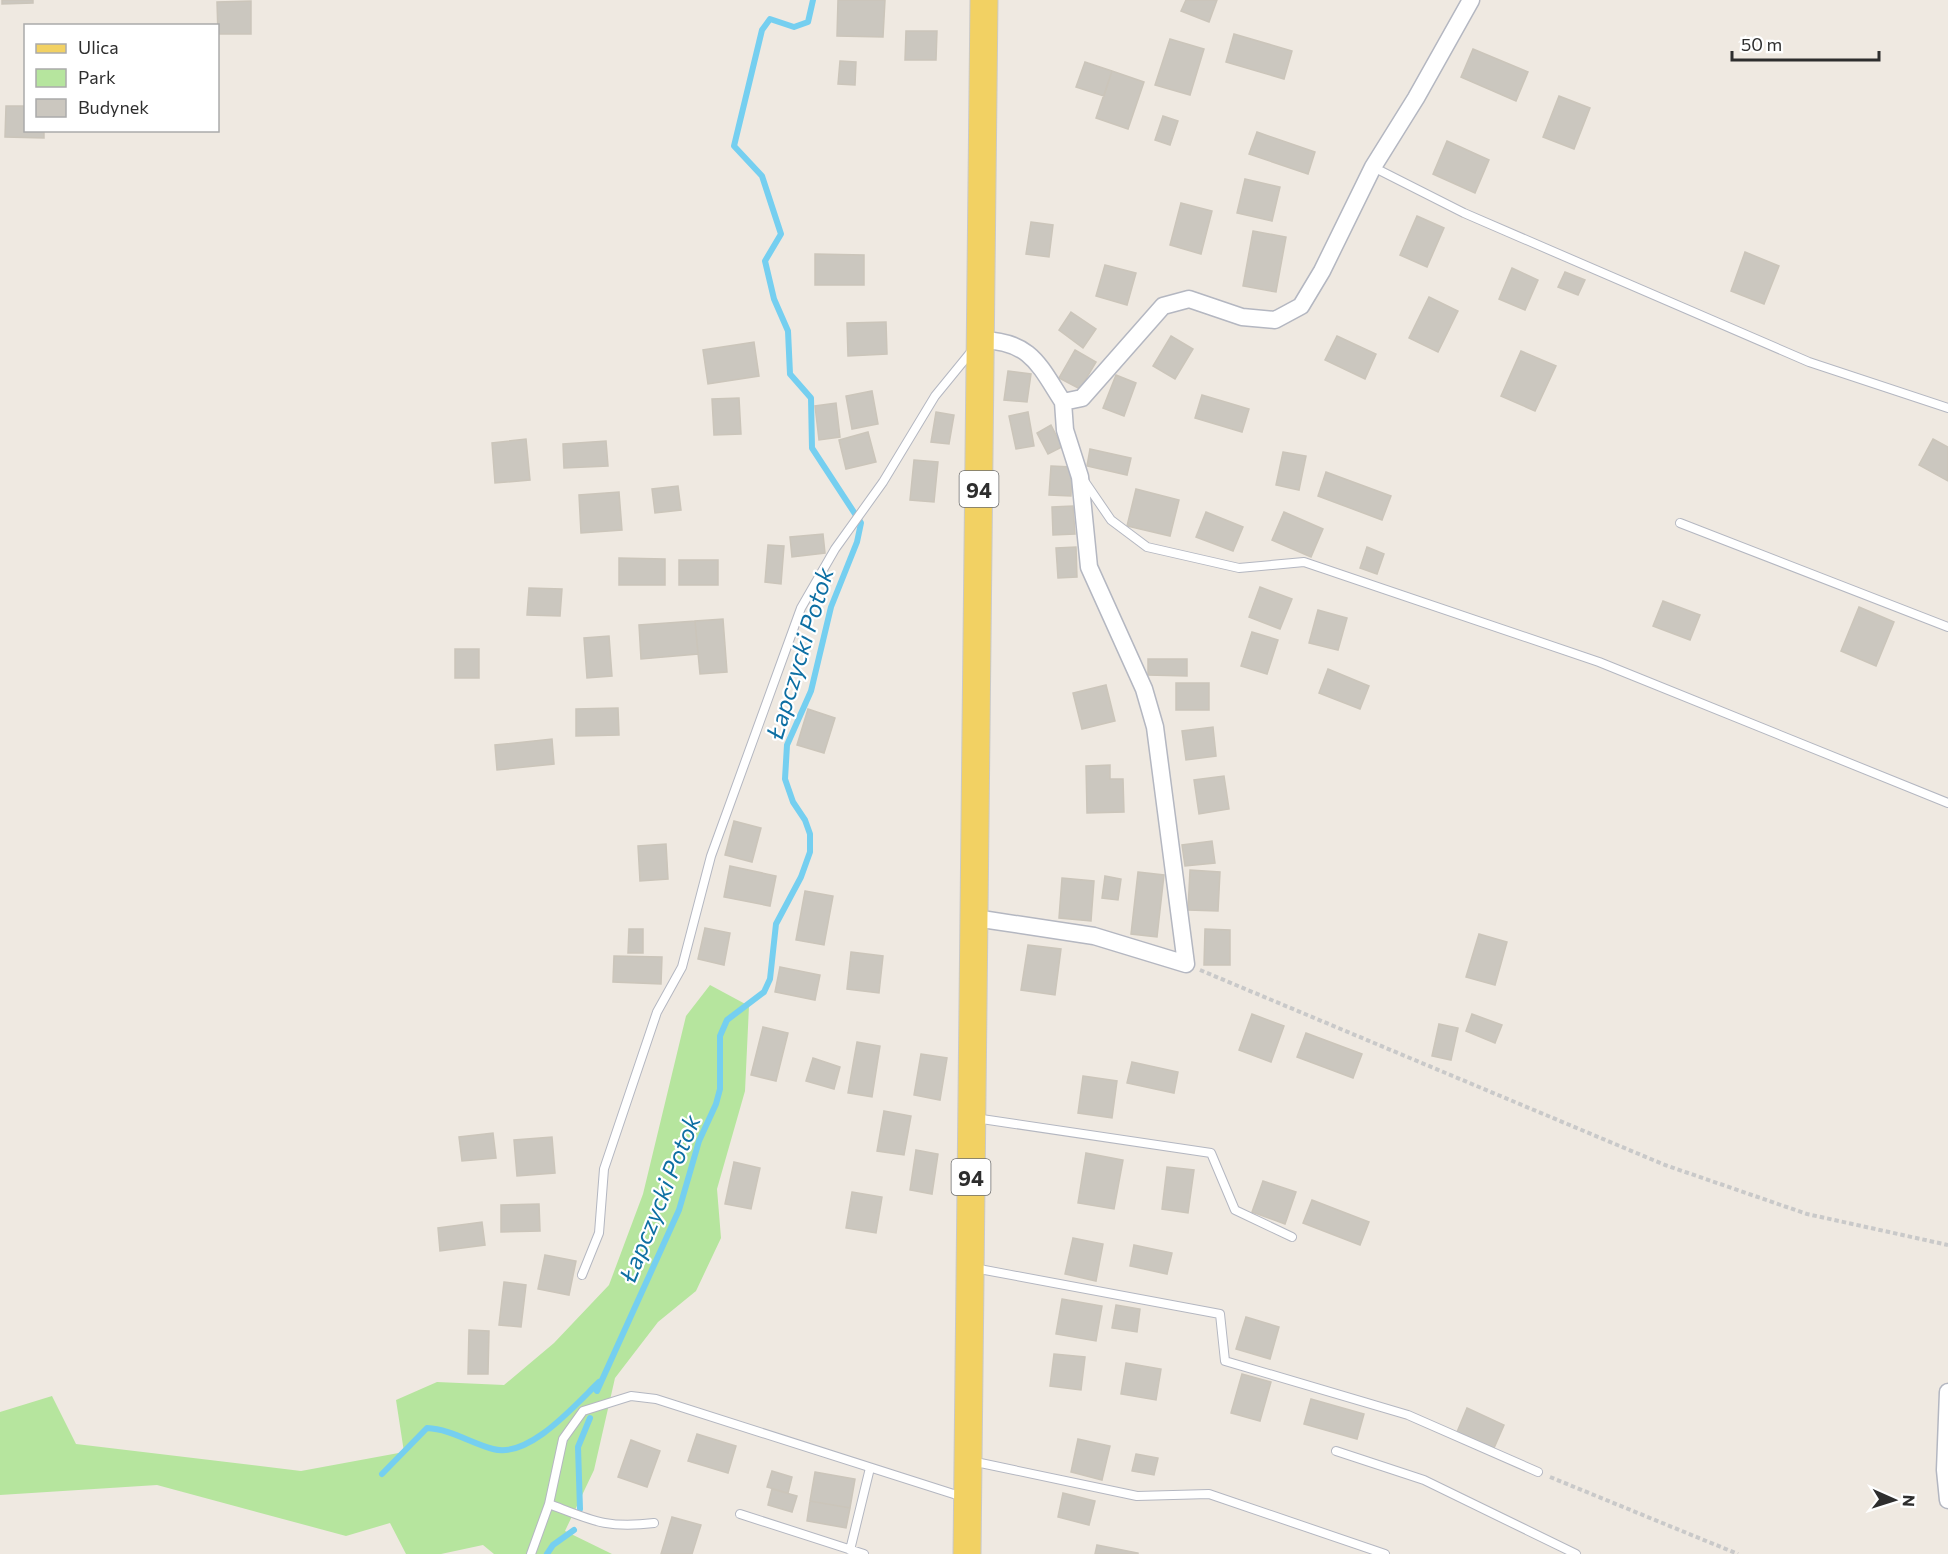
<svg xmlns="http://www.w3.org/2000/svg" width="1948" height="1554" font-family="Commissioner,sans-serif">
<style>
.green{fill:#b6e59e}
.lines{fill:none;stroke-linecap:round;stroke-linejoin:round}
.stream{stroke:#75cff0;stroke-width:6}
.building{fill:#cbc7bf;stroke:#cbc5ba;stroke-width:1.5}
.service-casing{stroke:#b4b7c1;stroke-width:10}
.minor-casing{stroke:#b4b7c1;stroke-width:19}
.primary-casing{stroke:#c9c9c9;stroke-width:29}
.path{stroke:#c9c9c9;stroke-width:4;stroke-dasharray:4.5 3;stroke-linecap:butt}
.service{stroke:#fff;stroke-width:8}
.minor{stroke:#fff;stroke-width:16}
.primary{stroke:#f2d163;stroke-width:27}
.labels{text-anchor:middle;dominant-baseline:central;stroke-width:4.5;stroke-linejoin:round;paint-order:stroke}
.shield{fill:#fff;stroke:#6d6d6d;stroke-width:1.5}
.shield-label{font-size:21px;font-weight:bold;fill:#2e2e2e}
.water-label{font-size:24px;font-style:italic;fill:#0d6fa3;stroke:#fff}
</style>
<rect width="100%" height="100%" fill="#efe9e1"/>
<!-- green -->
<path class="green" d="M710,985l39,21 -4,85 -28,98 4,49 -25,53 -38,31 -43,56 -21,92 -29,61 47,23h-118l-11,-9 -42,9h-35l-16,-31 -44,13 -189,-51 -157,10v-83l52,-16 24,48 225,27 103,-19 -8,-52 41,-18 67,3 50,-42 55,-58 34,-91 43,-178z"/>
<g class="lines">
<!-- stream -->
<path class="stream" d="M597,1391l82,-181 20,-69 17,-37 4,-15v-53l7,-16 37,-28 6,-13 6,-55 25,-47 9,-25v-18l-5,-14 -12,-18 -8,-23 2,-34 24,-54 20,-84 26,-65 4,-19 -49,-75 -1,-50 -21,-24 -2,-43 -14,-32 -9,-38 16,-27 -19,-58 -28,-30 28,-116 8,-11 24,8 14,-5 5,-22
M382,1474l45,-46c23,1 44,15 66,21 36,10 82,-44 106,-67
M580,1509l-2,-62 12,-29
M547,1554l6,-9 21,-15"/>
</g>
<!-- building -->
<path class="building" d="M2,0h31v3l-31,1z
M838,0h47l-2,37 -46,-1z
M1186,0h31l-8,22 -28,-11z
M251,1v33h-33l-1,-32z
M906,31h31l-1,29h-31z
M1234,34l58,17 -8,28 -58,-17z
M1170,39l34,10 -14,46 -35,-10z
M1473,49l55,23 -12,29 -55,-24z
M840,61l16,1 -1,23 -17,-1z
M1085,62l27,9 -8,25 -28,-9z
M1112,71l32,11 -16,47 -32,-11z
M1559,96l31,12 -16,41 -31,-12z
M6,106h20v24h18v8l-39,-1z
M1163,116l15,5 -8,24 -15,-5z
M1257,132l58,20 -7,22 -59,-20z
M1447,141l42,19 -14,33 -42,-19z
M1245,179l35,8 -8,34 -35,-8z
M1181,203l31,8 -11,43 -31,-9z
M1417,216l27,12 -17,39 -27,-12z
M1031,222l22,3 -4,32 -23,-3z
M1253,231l33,6 -10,55 -33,-6z
M1745,252l34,14 -15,38 -33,-13z
M815,254l49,1v30h-49z
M1105,265l31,8 -9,32 -31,-9z
M1512,268l26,12 -13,30 -26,-11z
M1565,272l20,8 -7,15 -20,-8z
M1429,297l29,14 -20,41 -29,-14z
M1071,312l25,17 -13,19 -24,-18z
M886,322l1,32 -39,2 -1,-33z
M1171,336l22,13 -18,30 -22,-13z
M1337,336l39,18 -11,25 -40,-19z
M754,342l5,34 -51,8 -5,-34z
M1075,350l21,12 -16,27 -21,-11z
M1521,351l35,15 -21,45 -34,-15z
M1008,371l23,3 -4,28 -23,-2z
M1116,375l20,8 -12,33 -21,-8z
M872,391l6,33 -26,5 -6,-33z
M1202,395l47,14 -7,23 -47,-14z
M739,398l2,36 -27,1 -2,-36z
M836,403l4,34 -21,3 -4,-34z
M936,412l18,3 -5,29 -18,-2z
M1028,412l6,34 -18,3 -7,-33z
M1051,425l11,22 -14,7 -11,-21z
M868,432l8,30 -30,7 -7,-29z
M526,439l4,41 -35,3 -3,-40z
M1933,439l15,8v34l-29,-16z
M606,441l2,25 -44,2 -1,-24z
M1090,449l41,9 -4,17 -40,-9z
M1283,452l23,4 -7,34 -23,-5z
M914,460l24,2 -4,40 -24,-2z
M1051,466l21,1 -1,29 -22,-1z
M1326,472l65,24 -9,24 -64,-24z
M678,486l3,24 -26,3 -3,-24z
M1136,489l43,11 -9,36 -43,-10z
M619,492l3,38 -41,3 -2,-38z
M1073,506l2,28 -22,1 -1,-28z
M1206,512l37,15 -10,24 -37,-14z
M1284,512l39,17 -12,28 -39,-17z
M823,534l2,19 -33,4 -2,-20z
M768,545l16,1 -3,38 -16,-2z
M1076,547l1,30 -19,1 -2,-30z
M1367,547l17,7 -7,20 -17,-6z
M619,558l46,1v26h-46z
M679,560h39v25h-39z
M1260,587l32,12 -12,30 -31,-12z
M529,588l33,1 -2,27 -33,-1z
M1663,601l37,14 -10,25 -37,-14z
M1859,607l35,15 -18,44 -35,-15z
M1318,610l29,8 -9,32 -29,-7z
M723,619l4,53 -27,2 -5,-53z
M695,621l3,33 -57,5 -2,-34z
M1252,632l26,8 -11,34 -26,-8z
M609,636l3,40 -25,2 -3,-40z
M455,649h24v29h-24z
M1148,659h39v17l-39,-1z
M1328,669l41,17 -9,23 -41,-16z
M1176,683h33v27h-33z
M1106,685l9,36 -33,8 -9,-36z
M618,708l1,27 -43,1v-27z
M808,709l27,9 -11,35 -27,-8z
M1213,727l3,29 -30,4 -4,-29z
M552,739l2,25 -57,6 -2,-25z
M1110,765v14h13l1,33 -37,1 -1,-47z
M1224,776l5,33 -30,5 -5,-34z
M734,821l27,7 -9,34 -27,-7z
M1212,841l3,22 -30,3 -3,-21z
M666,844l2,35 -28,2 -2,-35z
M730,866l46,10 -6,30 -46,-9z
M1190,870l30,2 -2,39 -30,-1z
M1138,872l26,3 -7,62 -26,-3z
M1105,876l16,3 -3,21 -16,-2z
M1062,878l32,3 -3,40 -32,-3z
M805,891l28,5 -9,49 -28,-5z
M705,928l25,5 -6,32 -26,-6z
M629,929h14v24h-15z
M1205,929l25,1v35h-26z
M1479,934l28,8 -12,43 -29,-8z
M1028,945l33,4 -6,46 -34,-5z
M851,952l32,4 -4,37 -32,-4z
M614,956l48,1 -1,27 -48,-2z
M780,967l40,8 -5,25 -40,-8z
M1252,1014l32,12 -13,36 -32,-12z
M1472,1014l30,11 -7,18 -29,-12z
M1439,1024l19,4 -7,32 -19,-4z
M763,1027l25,6 -12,48 -25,-6z
M1306,1033l56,21 -9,24 -56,-21z
M857,1042l23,4 -8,51 -24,-4z
M921,1054l26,4 -7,42 -26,-5z
M813,1058l27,9 -6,22 -28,-8z
M1132,1062l46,10 -4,21 -47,-10z
M1083,1076l34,5 -5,37 -34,-5z
M884,1111l27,5 -7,39 -27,-4z
M493,1133l3,25 -34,3 -3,-24z
M552,1137l3,36 -38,3 -3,-36z
M916,1150l22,4 -6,40 -22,-4z
M1086,1153l37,7 -9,49 -36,-6z
M734,1162l26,6 -9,41 -26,-5z
M1167,1167l27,3 -6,43 -26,-4z
M1263,1181l33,11 -11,32 -33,-12z
M852,1192l30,5 -6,36 -30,-5z
M1312,1200l57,22 -9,23 -57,-22z
M539,1204l1,27 -39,1v-27z
M482,1222l3,23 -45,6 -2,-23z
M1073,1238l30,6 -7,37 -31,-7z
M1134,1245l38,8 -5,21 -37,-8z
M545,1255l31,6 -7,34 -31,-6z
M504,1282l22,3 -5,42 -22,-2z
M1062,1299l40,7 -6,35 -40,-7z
M1116,1305l24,4 -3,23 -25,-4z
M1246,1317l33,10 -9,32 -34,-10z
M469,1330l20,1 -1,43h-20z
M1054,1354l31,3 -4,33 -31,-4z
M1126,1363l35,6 -5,31 -35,-6z
M1242,1374l29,8 -11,39 -29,-8z
M1311,1399l53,15 -7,25 -53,-15z
M1467,1408l37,17 -10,23 -37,-16z
M697,1434l39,12 -8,27 -40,-12z
M1078,1439l32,7 -8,34 -31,-8z
M631,1440l29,11 -13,36 -29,-10z
M1136,1454l22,4 -4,17 -22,-4z
M772,1471l20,6 -4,16 -21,-6z
M815,1472l40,7 -5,29 -40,-7z
M772,1489l25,7 -5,16 -24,-7z
M1063,1493l32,8 -6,24 -31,-8z
M810,1501l40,7 -4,20 -39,-7z
M672,1517l29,8 -9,29h-31z
M1097,1545l41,8v1h-43z"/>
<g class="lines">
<defs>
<path id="service" d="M1373,167l91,46 345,149 139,46
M1085,482l26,38 36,27 92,21 65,-6 295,100 349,141
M1680,523l268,104
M975,1118l236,35 24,57 57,27
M974,1268l246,46 5,47 183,54 130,57
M582,1275l17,-42 5,-64 53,-157 25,-45 29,-111 90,-248 34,-59 48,-67 52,-86 40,-49
M1336,1451l88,29 152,74
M971,1461l166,35 72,-2 176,60
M549,1504c42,16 57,25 105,19
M740,1514l124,40
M850,1550l20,-82
M531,1554l18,-50 14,-65 20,-28 48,-15 25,3 307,98"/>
<path id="minor" d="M981,340c50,1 58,25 82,62l19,-4 81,-92 26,-7 53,18 33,3 26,-14 21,-35 51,-104 43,-69 55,-98
M975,918l119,18 92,28 -31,-237 -11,-38 -55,-122 -9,-90 -15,-47 -2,-28
M1948,1392l-3,78 3,30"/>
<path id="primary" d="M967,1554l17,-1554"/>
</defs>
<!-- service casing -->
<use href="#service" class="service-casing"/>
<!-- minor casing -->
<use href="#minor" class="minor-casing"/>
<!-- primary casing -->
<use href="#primary" class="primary-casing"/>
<!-- path -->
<path class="path" d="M1200,970l465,195 142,49 141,31
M1550,1477l188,77"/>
<!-- service -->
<use href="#service" class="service"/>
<!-- minor -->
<use href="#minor" class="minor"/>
<!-- primary -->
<use href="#primary" class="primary"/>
</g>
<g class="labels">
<!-- shield labels -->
<g class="shield">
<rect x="959.5" y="471" width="39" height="36" rx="4.5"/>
<rect x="951.5" y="1159" width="39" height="36" rx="4.5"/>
</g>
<g class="shield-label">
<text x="979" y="489">94</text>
<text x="971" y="1177">94</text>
</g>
<!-- water labels -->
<g class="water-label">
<text transform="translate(799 653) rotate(-73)">Łapczycki Potok</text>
<text transform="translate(659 1198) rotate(-68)">Łapczycki Potok</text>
</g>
</g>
<!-- legend -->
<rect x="24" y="24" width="195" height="108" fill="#ffffff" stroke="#ababab" stroke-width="1.5"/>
<rect x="36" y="44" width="30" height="9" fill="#f2d163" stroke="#ababab" stroke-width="1.5"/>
<text x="78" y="54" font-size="18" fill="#2e2e2e">Ulica</text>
<rect x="36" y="69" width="30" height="18" fill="#b6e59e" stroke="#ababab" stroke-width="1.5"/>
<text x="78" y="84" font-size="18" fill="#2e2e2e">Park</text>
<rect x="36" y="99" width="30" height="18" fill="#cbc7bf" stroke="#ababab" stroke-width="1.5"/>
<text x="78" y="114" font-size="18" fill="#2e2e2e">Budynek</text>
<!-- north arrow -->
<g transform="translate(1894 1500) rotate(93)" stroke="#ffffff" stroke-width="4.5" paint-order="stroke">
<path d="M0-4.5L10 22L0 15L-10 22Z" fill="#2e2e2e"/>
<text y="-9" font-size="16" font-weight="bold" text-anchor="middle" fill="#2e2e2e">N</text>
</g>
<!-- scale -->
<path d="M1732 51v9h147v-9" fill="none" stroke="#2e2e2e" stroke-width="3"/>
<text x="1741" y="51" font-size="18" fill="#2e2e2e" stroke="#ffffff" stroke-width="4.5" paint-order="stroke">50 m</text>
</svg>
